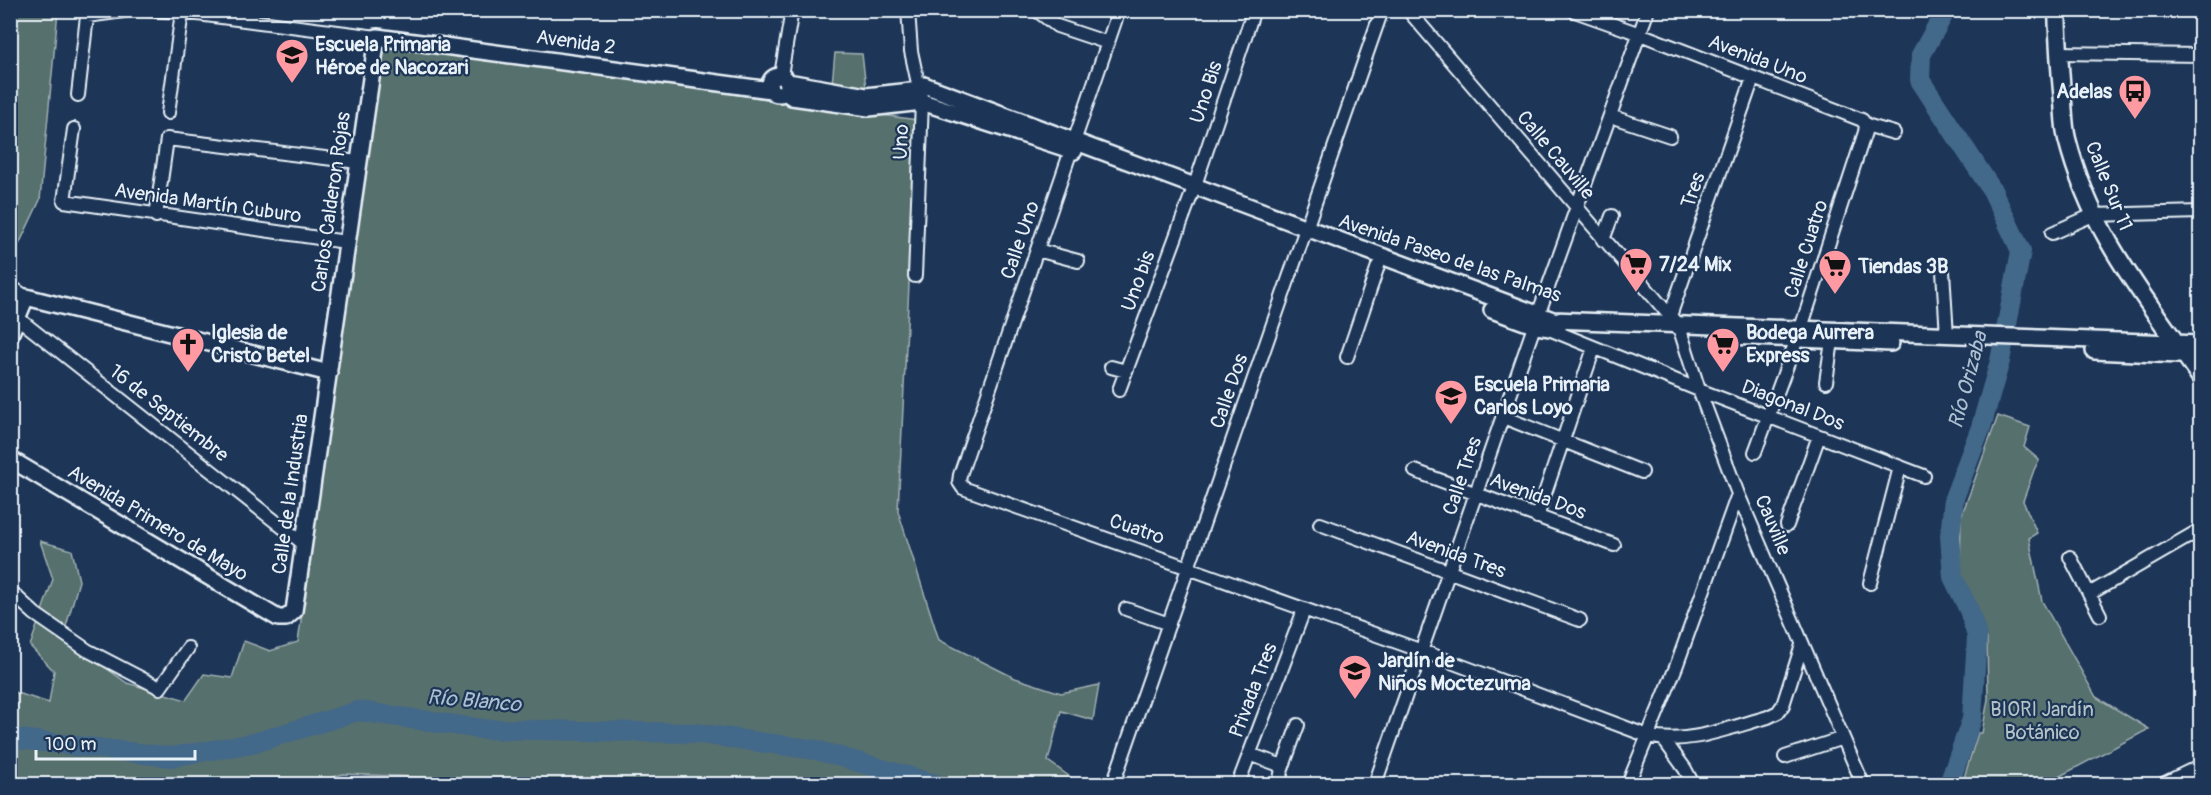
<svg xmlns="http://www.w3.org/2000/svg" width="2211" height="795" font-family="Pangolin,sans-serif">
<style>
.green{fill:#57706d;stroke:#a0b0b2;stroke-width:1.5}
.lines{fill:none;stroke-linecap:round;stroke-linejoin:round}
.river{stroke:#43678a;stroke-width:20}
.minor-casing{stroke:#e8f1f8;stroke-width:16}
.tertiary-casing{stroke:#e8f1f8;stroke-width:20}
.secondary-casing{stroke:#e8f1f8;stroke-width:21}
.minor{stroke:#1d3557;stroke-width:12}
.tertiary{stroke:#1d3557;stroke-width:15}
.secondary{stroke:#1d3557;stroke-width:16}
.labels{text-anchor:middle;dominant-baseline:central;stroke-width:4.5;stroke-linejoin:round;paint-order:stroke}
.street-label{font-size:20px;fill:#e8f1f8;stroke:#1d3557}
.poi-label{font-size:20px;font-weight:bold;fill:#e8f1f8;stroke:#1d3557;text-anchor:start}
.park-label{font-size:20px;fill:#b5c4c7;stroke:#1d3557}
.water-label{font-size:21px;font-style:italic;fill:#aec1d2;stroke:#1d3557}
</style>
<rect width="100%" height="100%" fill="#1d3557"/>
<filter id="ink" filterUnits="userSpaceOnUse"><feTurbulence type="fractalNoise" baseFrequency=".0167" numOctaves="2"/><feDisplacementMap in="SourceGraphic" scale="12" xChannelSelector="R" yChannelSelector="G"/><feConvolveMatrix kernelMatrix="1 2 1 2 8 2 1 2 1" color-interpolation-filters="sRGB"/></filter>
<g filter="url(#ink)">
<!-- green -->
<path class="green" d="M10,11h48l-18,189 -25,53v27l-5,-3z
M384,45l533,75 -19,391 41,129 76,38 46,15 38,-8 -6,35 -32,-9 -13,50 32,23h-623l-15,-6 -99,-4 -32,10h-300v-93l38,12 5,-32 -24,-25 23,-67 -13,-38 32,9 7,31 -16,56 64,46 59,17 18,-26 28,4 12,-37 26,10 28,-9z
M835,53l27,1 4,34h-13l-21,-4z
M1998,416l32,11 -6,20 15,13 -5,10 -11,31 14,32 -8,5 13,63 54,96 53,32 -104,55h-83l16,-51h4l6,-34 -1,-60 -27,-58 1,-64z"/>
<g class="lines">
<!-- river -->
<path class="river" d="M1946,10l-25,45 -1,25 72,110 29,61 -21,110 -19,66 -27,71 -4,38 3,41 16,33 8,26 -5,83 -23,65
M10,738l161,19 83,-14 104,-32 124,18 212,4 122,17 119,34"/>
<defs>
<path id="minor" d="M150,10l32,2 195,25
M908,10l3,41 11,51 -7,174
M1036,10l21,16 51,17
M1119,10l-159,465 -1,7 4,6 459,163 226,85c38,10 83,-9 120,-19l10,-5 5,-7 19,-60
M1408,10l268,313 5,10 18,57 39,104 125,290
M1572,10l68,24 222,86 4,5 28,8
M2058,53l142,2
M781,75l11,-65
M78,95l9,-79 44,-6
M168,113l14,-101
M1610,116l60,20
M74,129l-10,72 282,41
M156,216l11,-77 191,23
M2052,233l41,-18 107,-3
M1603,240l9,-24
M1037,250l41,11
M1943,271l4,65
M10,286l16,11
M10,312l294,232
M1670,316l83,-238
M1549,329l150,61 225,86
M1347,357l31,-91
M1111,367l15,4
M1826,382l6,-41
M1119,390l76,-205 59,-175
M1503,417l139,55
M1755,452l46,-124 64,-196 1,-7
M1415,471l199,74
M1537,517l57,-169
M1320,524l260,96
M1787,525l32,-89
M2070,557l30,58
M1870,583l30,-116
M10,591l25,23 52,36 73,38 28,-40
M2089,594l111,-64
M1126,609l43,15
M1664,740l21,29 8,15
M1249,754l28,10 5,5
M1785,757l58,-19
M1113,784l269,-774
M1238,784l66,-174
M1279,784l3,-15 16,-44
M1375,784l163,-469 110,-305
M1628,784l48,-117 62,-173
M2163,784l37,-18"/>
<path id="tertiary" d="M770 85a9 9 0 1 1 18 0a9 9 0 1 1-18 0Z
M788,82l78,14 54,-6 4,-5 629,235 647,24
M785,92l7,5 77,11 53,-6 152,49
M1492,310l44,16 22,3
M10,335l16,-38 303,76
M1729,336l162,7
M2094,351l106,5
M10,459l268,159h8l8,-7 83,-574 394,53"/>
<path id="secondary" d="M2057,10c1,31 3,62 6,92 1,12 1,25 4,37 25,98 78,157 133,238"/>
</defs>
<!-- minor casing -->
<use href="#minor" class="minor-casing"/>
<!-- tertiary casing -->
<use href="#tertiary" class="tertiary-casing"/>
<!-- secondary casing -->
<use href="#secondary" class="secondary-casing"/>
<!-- minor -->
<use href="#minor" class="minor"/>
<!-- tertiary -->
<use href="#tertiary" class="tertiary"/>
<!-- secondary -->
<use href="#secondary" class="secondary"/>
</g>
</g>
<!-- icons -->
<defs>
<symbol id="school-pin" viewBox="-11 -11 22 30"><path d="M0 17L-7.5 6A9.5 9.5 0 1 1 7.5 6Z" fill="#ff9aa2" stroke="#1d3557"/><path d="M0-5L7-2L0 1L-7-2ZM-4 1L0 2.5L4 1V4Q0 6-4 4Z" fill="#111"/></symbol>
<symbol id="bus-pin" viewBox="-11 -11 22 30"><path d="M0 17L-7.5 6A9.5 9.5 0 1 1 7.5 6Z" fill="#ff9aa2" stroke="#1d3557"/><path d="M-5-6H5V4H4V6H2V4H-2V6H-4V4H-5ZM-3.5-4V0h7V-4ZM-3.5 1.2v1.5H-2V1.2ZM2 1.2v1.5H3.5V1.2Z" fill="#111"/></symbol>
<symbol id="supermarket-pin" viewBox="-11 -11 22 30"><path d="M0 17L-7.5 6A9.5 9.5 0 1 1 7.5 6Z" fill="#ff9aa2" stroke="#1d3557"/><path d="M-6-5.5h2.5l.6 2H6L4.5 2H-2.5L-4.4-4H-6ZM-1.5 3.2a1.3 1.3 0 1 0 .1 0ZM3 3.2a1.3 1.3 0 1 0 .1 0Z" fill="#111"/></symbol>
<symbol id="church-pin" viewBox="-11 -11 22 30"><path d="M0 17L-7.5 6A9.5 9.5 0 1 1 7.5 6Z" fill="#ff9aa2" stroke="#1d3557"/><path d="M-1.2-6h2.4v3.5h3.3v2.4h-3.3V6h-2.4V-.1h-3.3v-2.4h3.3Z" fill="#111"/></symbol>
</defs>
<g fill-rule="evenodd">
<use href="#school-pin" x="273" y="36" width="38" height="52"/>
<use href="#bus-pin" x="2116" y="72" width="38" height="52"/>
<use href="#supermarket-pin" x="1617" y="245" width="38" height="52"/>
<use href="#supermarket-pin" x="1816" y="247" width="38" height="52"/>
<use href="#church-pin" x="169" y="325" width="38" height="52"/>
<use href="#supermarket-pin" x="1704" y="325" width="38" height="52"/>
<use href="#school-pin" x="1432" y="377" width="38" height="52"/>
<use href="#school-pin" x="1336" y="652" width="38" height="52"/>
</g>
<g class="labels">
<!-- street labels -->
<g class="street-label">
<text transform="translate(576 42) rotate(8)">Avenida 2</text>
<text transform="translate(1758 59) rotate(21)">Avenida Uno</text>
<text transform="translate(1206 92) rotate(-72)">Uno Bis</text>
<text transform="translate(901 142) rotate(-88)">Uno</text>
<text transform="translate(1556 155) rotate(50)">Calle Cauville</text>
<text transform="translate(2109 186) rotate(68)">Calle Sur 11</text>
<text transform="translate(1693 190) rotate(-71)">Tres</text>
<text transform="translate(331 202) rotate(-82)">Carlos Calderon Rojas</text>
<text transform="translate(208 203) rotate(8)">Avenida Martín Cuburo</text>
<text transform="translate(1020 240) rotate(-71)">Calle Uno</text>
<text transform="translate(1806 249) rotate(-72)">Calle Cuatro</text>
<text transform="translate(1450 258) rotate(19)">Avenida Paseo de las Palmas</text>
<text transform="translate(1138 281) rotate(-70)">Uno bis</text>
<text transform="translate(1229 391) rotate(-71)">Calle Dos</text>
<text transform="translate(1793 405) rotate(21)">Diagonal Dos</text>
<text transform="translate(169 413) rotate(38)">16 de Septiembre</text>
<text transform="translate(1462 476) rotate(-71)">Calle Tres</text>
<text transform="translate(290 494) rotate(-82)">Calle de la Industria</text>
<text transform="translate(1538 496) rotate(20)">Avenida Dos</text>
<text transform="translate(158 523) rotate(31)">Avenida Primero de Mayo</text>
<text transform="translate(1773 525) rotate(67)">Cauville</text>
<text transform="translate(1137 529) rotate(19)">Cuatro</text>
<text transform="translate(1456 554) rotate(20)">Avenida Tres</text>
<text transform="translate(1253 690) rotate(-69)">Privada Tres</text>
</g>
<!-- poi labels -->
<g class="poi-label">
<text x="315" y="44">Escuela Primaria<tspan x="315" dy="23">Héroe de Nacozari</tspan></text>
<text x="2112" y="91" text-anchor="end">Adelas</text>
<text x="1659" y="264">7/24 Mix</text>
<text x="1858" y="266">Tiendas 3B</text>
<text x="211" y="332">Iglesia de<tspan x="211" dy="23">Cristo Betel</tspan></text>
<text x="1746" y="332">Bodega Aurrera<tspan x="1746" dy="23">Express</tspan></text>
<text x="1474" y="384">Escuela Primaria<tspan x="1474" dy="23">Carlos Loyo</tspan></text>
<text x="1378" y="660">Jardín de<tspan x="1378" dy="23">Niños Moctezuma</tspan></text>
</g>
<!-- park labels -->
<g class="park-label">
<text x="2042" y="709">BIORI Jardín<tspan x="2042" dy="23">Botánico</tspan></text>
</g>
<!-- water labels -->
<g class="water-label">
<text transform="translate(1968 380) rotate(-75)">Río Orizaba</text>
<text transform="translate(474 701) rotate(5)">Río Blanco</text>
</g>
</g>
<!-- margin -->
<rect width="2211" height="795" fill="none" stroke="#1d3557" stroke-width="36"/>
<rect x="18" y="18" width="2175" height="759" fill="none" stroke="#e8f1f8" stroke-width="2" filter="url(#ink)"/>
<!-- scale -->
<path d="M36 750v9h159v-9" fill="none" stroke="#e8f1f8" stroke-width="3"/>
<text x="45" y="750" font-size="18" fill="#e8f1f8" stroke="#1d3557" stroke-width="4.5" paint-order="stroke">100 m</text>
</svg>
